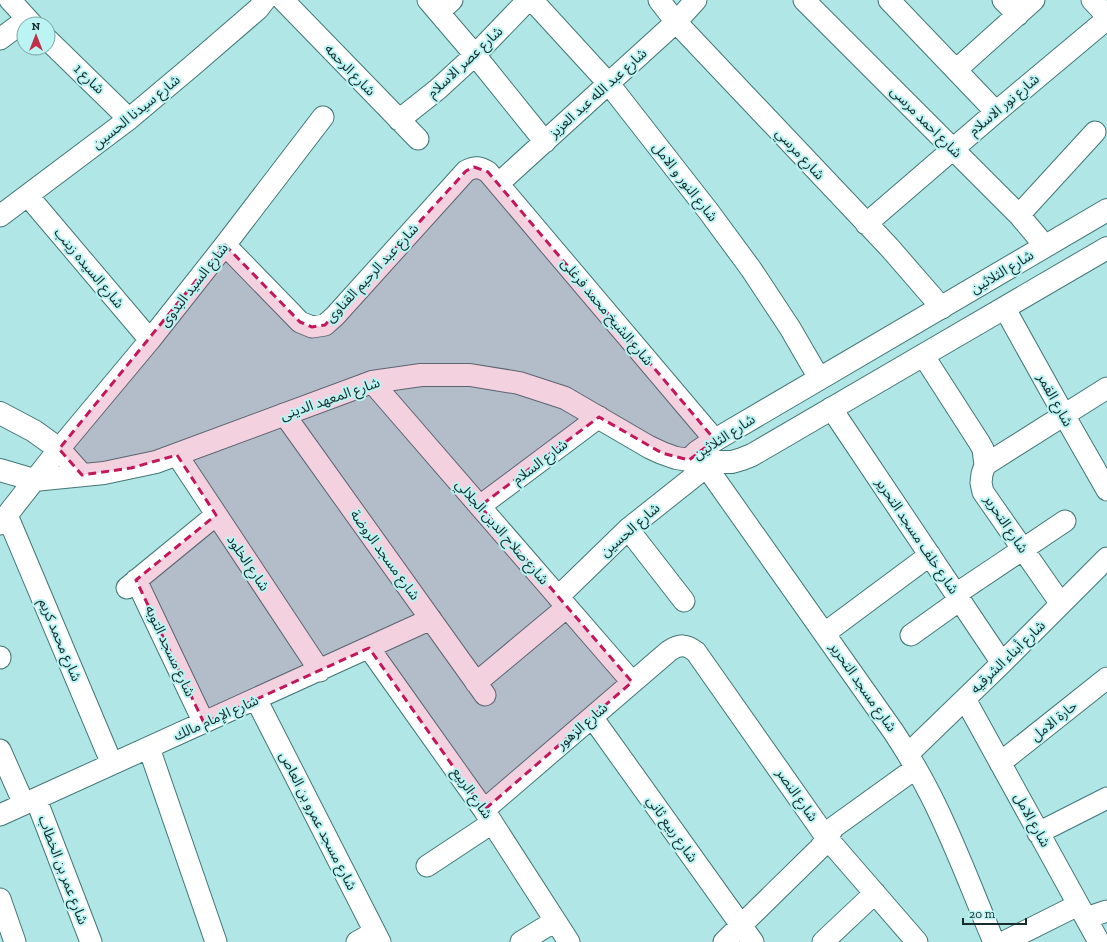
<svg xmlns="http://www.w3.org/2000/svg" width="1107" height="942" font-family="'Zilla Slab','Noto Sans Arabic',serif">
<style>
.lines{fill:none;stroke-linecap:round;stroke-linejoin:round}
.street-casing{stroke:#437777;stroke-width:23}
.secondary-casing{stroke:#437777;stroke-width:24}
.street{stroke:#fff;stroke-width:21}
.secondary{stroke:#fff;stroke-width:22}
.marked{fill:#c2185b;fill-opacity:0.2;stroke:#c2185b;stroke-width:3;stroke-dasharray:8 5;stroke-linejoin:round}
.labels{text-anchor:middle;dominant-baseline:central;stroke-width:4;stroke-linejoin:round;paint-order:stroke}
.street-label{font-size:14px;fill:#172d2d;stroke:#bcf3f3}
</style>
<rect width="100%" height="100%" fill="#b0e6e6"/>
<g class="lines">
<defs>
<path id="street" d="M10,0l22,24
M283,0l135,139
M428,0l47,55 70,87
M532,0l77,84 100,128 42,57 39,59 29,50
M659,0l17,22 213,225 53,61
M804,0l215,215 26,31
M889,0l107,112
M1003,0l15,15
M1092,0l15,16
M439,12l13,-12
M0,39l27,-20
M48,40l81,79
M956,70l78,-70
M399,120l39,-31 37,-34 53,-55
M498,184l178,-162 20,-22
M28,196l122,144
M1019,215l76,-83
M0,216l129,-97 63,-53 66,-57 7,-9
M866,224l130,-112 111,-93
M225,245l75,77 12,5 13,-2 10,-9 131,-145c9,-5 14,-4 22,1l227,268
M1005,309l59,106 43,75
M923,355l56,87 4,7 2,16 -3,9 -1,9 2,9 78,112
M372,382l260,300
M831,408l171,255
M284,414l201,281
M697,452l6,10 190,269c14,21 27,43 38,65 24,47 42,97 63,146
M177,455l143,216
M985,465l122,-77
M480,506l119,-89
M7,515l105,249
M0,524l59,-75 91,-109 75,-95 98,-128
M628,529l56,72
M136,580l68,143
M127,588l89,-73
M956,594l109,-73
M558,597l70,-68 78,-62
M825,633l105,-78
M911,635l49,-35
M369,648l115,162 85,132
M0,657v1
M476,683l91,-76
M256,699l124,243
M965,699l134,243
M592,717l161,225
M149,748l67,194
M0,750l24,54
M908,754l94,-91 105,-105
M1000,763l107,-85
M36,799l55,143
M484,810l185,-159c11,-7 17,-7 27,1l130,185 91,105
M0,815l431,-196
M1038,833l69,-35
M427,866l65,-43
M0,899l15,43
M1086,918l21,-7
M357,942l18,-10
M521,942l34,-21
M724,942l96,-94 14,-21 82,-59
M823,942l52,-49
M1004,942l74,-37"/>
<path id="secondary" d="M0,413l34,18 25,18 23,26
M689,460l8,-8 18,-12 392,-230
M0,470l34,10 70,-7 52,-11 216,-80 49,-7h49l49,8 46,15 84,49 13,6 14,5 27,4h29l10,-3 10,-4c118,-70 237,-137 355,-207"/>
</defs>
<!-- street casing -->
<use href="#street" class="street-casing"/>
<!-- secondary casing -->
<use href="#secondary" class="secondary-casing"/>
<!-- street -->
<use href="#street" class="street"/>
<!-- secondary -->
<use href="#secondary" class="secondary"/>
</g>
<!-- marked area -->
<path class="marked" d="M474,167l14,5 227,268 -26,20 -27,-7 -63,-36 -119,89 152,176 -148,128 -115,-162 -165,75 -68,-143 80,-65 -39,-60 -46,13 -49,7 -23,-26 166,-204 75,77 12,5 13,-2 141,-154z"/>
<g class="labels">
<!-- street labels -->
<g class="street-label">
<text transform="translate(465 62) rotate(-43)">شارع عصر الاسلام</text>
<text transform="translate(350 70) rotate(46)">شارع الرحمه</text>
<text transform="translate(89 79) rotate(44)">شارع 1</text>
<text transform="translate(598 93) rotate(-42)">شارع عبد الله عبد العزيز</text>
<text transform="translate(1004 105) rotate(-40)">شارع نور الاسلام</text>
<text transform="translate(136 112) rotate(-39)">شارع سيدنا الحسين</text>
<text transform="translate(926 122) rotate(45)">شارع احمد مرسى</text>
<text transform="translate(800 154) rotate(47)">شارع مرسي</text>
<text transform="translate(685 182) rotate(52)">شارع النور و الامل</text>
<text transform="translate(89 268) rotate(50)">شارع السيده زينب</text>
<text transform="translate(1002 272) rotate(-31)">شارع الثلاثين</text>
<text transform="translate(372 273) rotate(-47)">شارع عبد الرحيم القناوى</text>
<text transform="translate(194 285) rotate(-52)">شارع السيد البدوى</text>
<text transform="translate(607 312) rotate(50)">شارع الشيخ محمد فرغلى</text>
<text transform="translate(330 399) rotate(-19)">شارع المعهد الدينى</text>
<text transform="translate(1055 400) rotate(61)">شارع القمر</text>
<text transform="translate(724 437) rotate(-33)">شارع الثلاثين</text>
<text transform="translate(540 462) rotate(-37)">شارع السلام</text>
<text transform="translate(1006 524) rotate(56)">شارع التحرير</text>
<text transform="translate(630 530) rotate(-41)">شارع الحسين</text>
<text transform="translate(502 532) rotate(49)">شارع صلاح الدين الجلالي</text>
<text transform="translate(917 536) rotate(56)">شارع خلف مسجد التحرير</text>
<text transform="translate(385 555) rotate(54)">شارع مسجد الروضة</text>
<text transform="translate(248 563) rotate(56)">شارع الخلود</text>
<text transform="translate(60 640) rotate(67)">شارع محمد كريم</text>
<text transform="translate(170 651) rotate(65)">شارع مسجد التوبه</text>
<text transform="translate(1008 657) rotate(-44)">شارع أبناء الشرقيه</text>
<text transform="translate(863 687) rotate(55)">شارع مسجد التحرير</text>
<text transform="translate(216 718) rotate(-24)">شارع الإمام مالك</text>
<text transform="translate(1054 721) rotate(-39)">حارة الامل</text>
<text transform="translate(582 726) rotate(-41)">شارع الزهور</text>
<text transform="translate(472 793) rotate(55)">شارع الربيع</text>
<text transform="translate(797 795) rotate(55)">شارع النصر</text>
<text transform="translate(1032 820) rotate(61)">شارع الامل</text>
<text transform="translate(318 821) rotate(63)">شارع مسجد عمرو بن العاص</text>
<text transform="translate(672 829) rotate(55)">شارع ربيع ثاني</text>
<text transform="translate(63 870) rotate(69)">شارع عمر بن الخطاب</text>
</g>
</g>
<!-- north arrow -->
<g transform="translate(36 36)"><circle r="19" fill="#bcf3f3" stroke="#7aa4a4"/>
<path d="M0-3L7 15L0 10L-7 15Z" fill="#c1304a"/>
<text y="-6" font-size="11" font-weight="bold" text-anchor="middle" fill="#172d2d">N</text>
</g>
<!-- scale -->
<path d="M963 918v6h63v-6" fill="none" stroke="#172d2d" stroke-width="2"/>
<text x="969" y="918" font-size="12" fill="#172d2d" stroke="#bcf3f3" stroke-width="3" paint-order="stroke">20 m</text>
</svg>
